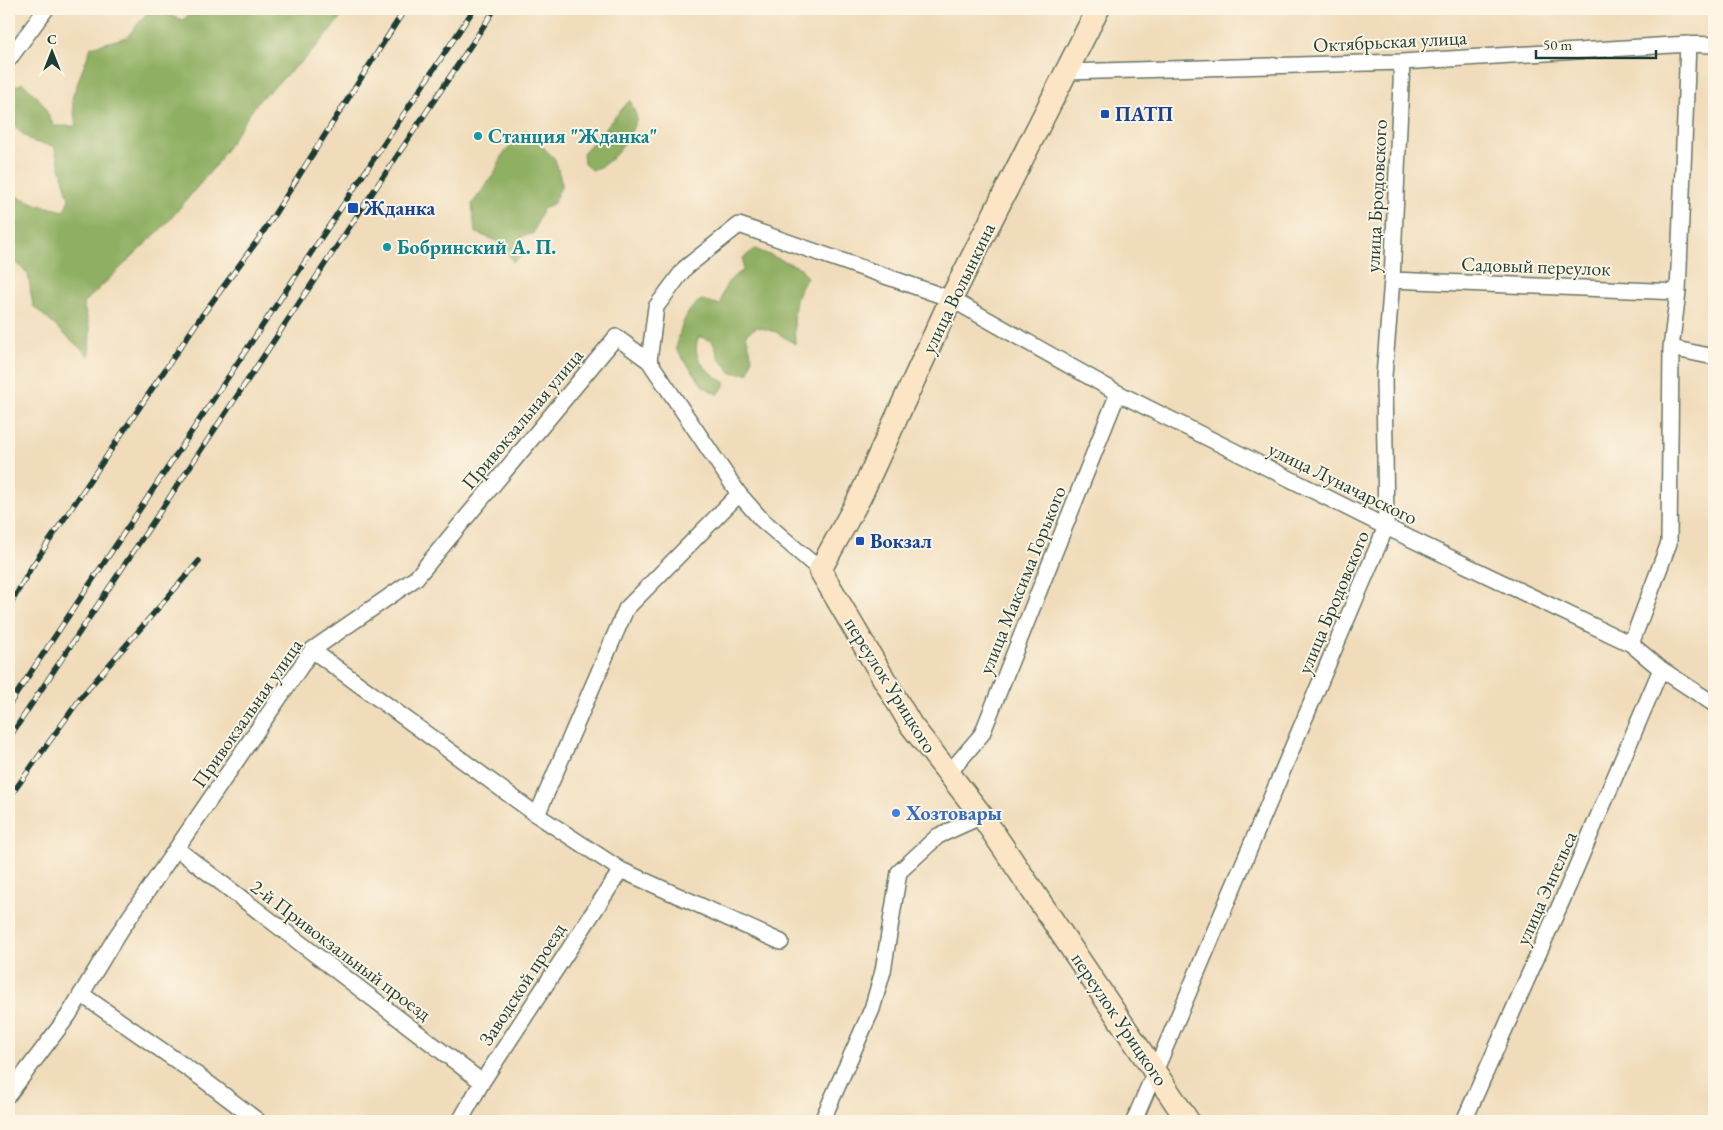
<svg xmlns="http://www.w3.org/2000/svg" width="1723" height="1130" font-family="'EB Garamond',serif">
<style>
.forest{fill:#8faf62;stroke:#57764b}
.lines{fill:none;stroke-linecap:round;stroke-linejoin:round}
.street-casing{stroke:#687563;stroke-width:18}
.secondary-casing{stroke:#687563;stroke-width:25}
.street{stroke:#fff;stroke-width:15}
.secondary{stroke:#fce5c4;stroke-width:22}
.rail-casing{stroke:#1f3d34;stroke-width:5.5}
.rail{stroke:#fcf5e5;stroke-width:4;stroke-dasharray:11;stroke-linecap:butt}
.transit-dot{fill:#1a4fb4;stroke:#fcf5e5;stroke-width:2}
.culture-dot{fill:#0f9aa8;stroke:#fcf5e5;stroke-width:2}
.shop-dot{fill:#3f7fe0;stroke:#fcf5e5;stroke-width:2}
.labels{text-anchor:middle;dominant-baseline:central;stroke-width:4;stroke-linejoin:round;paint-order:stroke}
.street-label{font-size:20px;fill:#1f3d34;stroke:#fcf5e5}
.transit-label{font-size:20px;font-weight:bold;fill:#164399;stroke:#fcf5e5;text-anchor:start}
.culture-label{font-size:20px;font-weight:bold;fill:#0d838f;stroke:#fcf5e5;text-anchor:start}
.shop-label{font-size:20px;font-weight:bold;fill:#366cbe;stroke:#fcf5e5;text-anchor:start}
</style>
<rect width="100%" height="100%" fill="#fcf5e5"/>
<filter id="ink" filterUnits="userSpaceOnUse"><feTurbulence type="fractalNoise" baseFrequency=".02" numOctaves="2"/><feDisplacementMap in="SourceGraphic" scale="10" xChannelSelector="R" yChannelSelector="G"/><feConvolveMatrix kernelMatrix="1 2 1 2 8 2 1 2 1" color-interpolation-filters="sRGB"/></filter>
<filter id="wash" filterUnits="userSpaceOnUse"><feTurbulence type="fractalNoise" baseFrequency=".0096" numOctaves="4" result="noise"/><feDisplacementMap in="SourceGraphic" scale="20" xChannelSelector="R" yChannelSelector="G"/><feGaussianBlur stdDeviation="1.12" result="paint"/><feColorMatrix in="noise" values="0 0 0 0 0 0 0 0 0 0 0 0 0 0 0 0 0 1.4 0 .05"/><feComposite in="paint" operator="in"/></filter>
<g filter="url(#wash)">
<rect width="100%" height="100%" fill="#f0dcba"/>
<!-- forest -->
<path class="forest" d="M150,9l33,11 11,-11h154l-38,45 -52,47 -43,65 -48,57 -84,81 7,25 -1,27 -56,-50 -5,-32 -19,-18v-63l30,12 25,6 5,-12 -15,-53 -21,-4 -24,-19v-34l14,-6 19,19 12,24h22l-4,-28 19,-51 36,-10z
M630,100l7,18c-8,21 -22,45 -45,52l-8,-6 -1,-11z
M526,130l29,29 7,25 -8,19 -12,7 -9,24 -11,2 2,18 -11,8 -10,-18 -28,-12 -3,-28 22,-30 9,-20z
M755,249l46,19 6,10c-16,22 -13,40 -12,66l-19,-12 -19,-5 -11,7 6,24 -3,15h-17l-13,-15 -6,-16 -14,-6c-10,23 10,36 27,47l-8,12 -15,-9 -27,-37c4,-19 8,-38 25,-49l20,5c2,-18 6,-26 22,-34v-13z"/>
</g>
<g filter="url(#ink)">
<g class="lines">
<defs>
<path id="street" d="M9,59l37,-50
M1067,72l335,-10 286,-18 26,1
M1392,280l286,12
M1671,348l43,9
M649,361l7,-54 29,-39 54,-43 212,74 167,94 268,134 245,117 30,25 53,35
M1631,644l38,-101 2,-195 7,-56 10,-248
M312,650l225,165 89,-206 113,-115
M949,773l33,-39 136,-341
M537,815l84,55 160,72
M177,849l305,233
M81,994l119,83 58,44
M9,1094l59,-78 48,-79 196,-287 104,-72 200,-241 33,24 90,133 22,25 59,51
M460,1121l22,-39 139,-212
M822,1121l50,-112 11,-38 16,-99 39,-36 44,-20
M1134,1121l252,-594 -2,-151 8,-96 10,-218
M1464,1121l100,-225 97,-227"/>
<path id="secondary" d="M1098,9l-147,290 -91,198 -40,73 91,155 71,91 206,305"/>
</defs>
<!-- street casing -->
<use href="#street" class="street-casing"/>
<!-- secondary casing -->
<use href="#secondary" class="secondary-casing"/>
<!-- street -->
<use href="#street" class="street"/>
<!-- secondary -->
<use href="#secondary" class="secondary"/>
<defs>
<path id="rail" d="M9,607l22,-39 167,-247 62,-84 145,-228
M9,705l465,-696
M9,738l486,-729
M9,798l73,-102 117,-135"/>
</defs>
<!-- rail casing -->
<use href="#rail" class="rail-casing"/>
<!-- rail -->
<use href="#rail" class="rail"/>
</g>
</g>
<!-- markers -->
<g class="transit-dot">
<rect x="1100" y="109" width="10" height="10" rx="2.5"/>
<rect x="347" y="202" width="12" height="12" rx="2.5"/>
<rect x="855" y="536" width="10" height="10" rx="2.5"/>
</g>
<g class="culture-dot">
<circle cx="478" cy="136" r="5"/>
<circle cx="387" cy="247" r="5"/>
</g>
<circle class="shop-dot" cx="896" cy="813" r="5"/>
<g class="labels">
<!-- street labels -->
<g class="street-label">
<text transform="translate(1390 41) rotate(-3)">Октябрьская улица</text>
<text transform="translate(1376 196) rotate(-87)">улица Бродовского</text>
<text transform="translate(1536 266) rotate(2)">Садовый переулок</text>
<text transform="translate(958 288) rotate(-64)">улица Волынкина</text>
<text transform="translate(522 419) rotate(-50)">Привокзальная улица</text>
<text transform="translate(1343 483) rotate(26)">улица Луначарского</text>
<text transform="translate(1022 580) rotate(-68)">улица Максима Горького</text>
<text transform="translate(1333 602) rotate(-67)">улица Бродовского</text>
<text transform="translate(891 685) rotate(58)">переулок Урицкого</text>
<text transform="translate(247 713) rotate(-55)">Привокзальная улица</text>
<text transform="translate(1546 888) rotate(-66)">улица Энгельса</text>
<text transform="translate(341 950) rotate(37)">2-й Привокзальный проезд</text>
<text transform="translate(522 984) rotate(-57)">Заводской проезд</text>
<text transform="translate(1120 1019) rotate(56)">переулок Урицкого</text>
</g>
<!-- transit labels -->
<g class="transit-label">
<text x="1115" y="114">ПАТП</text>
<text x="364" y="208">Жданка</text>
<text x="870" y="541">Вокзал</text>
</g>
<!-- culture labels -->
<g class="culture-label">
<text x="488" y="136">Станция "Жданка"</text>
<text x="397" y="247">Бобринский А. П.</text>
</g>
<!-- shop labels -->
<g class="shop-label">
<text x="906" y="813">Хозтовары</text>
</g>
</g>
<!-- margin -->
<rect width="1723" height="1130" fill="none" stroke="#fcf5e5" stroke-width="30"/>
<!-- north arrow -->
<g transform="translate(52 52)" stroke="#fcf5e5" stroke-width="4" paint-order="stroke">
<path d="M0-4L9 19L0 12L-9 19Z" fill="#1f3d34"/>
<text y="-8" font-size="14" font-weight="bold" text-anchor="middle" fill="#1f3d34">С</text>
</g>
<!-- scale -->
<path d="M1536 50v8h120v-8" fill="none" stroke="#1f3d34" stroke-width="2.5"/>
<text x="1543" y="50" font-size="15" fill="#1f3d34" stroke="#fcf5e5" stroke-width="4" paint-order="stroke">50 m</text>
</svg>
